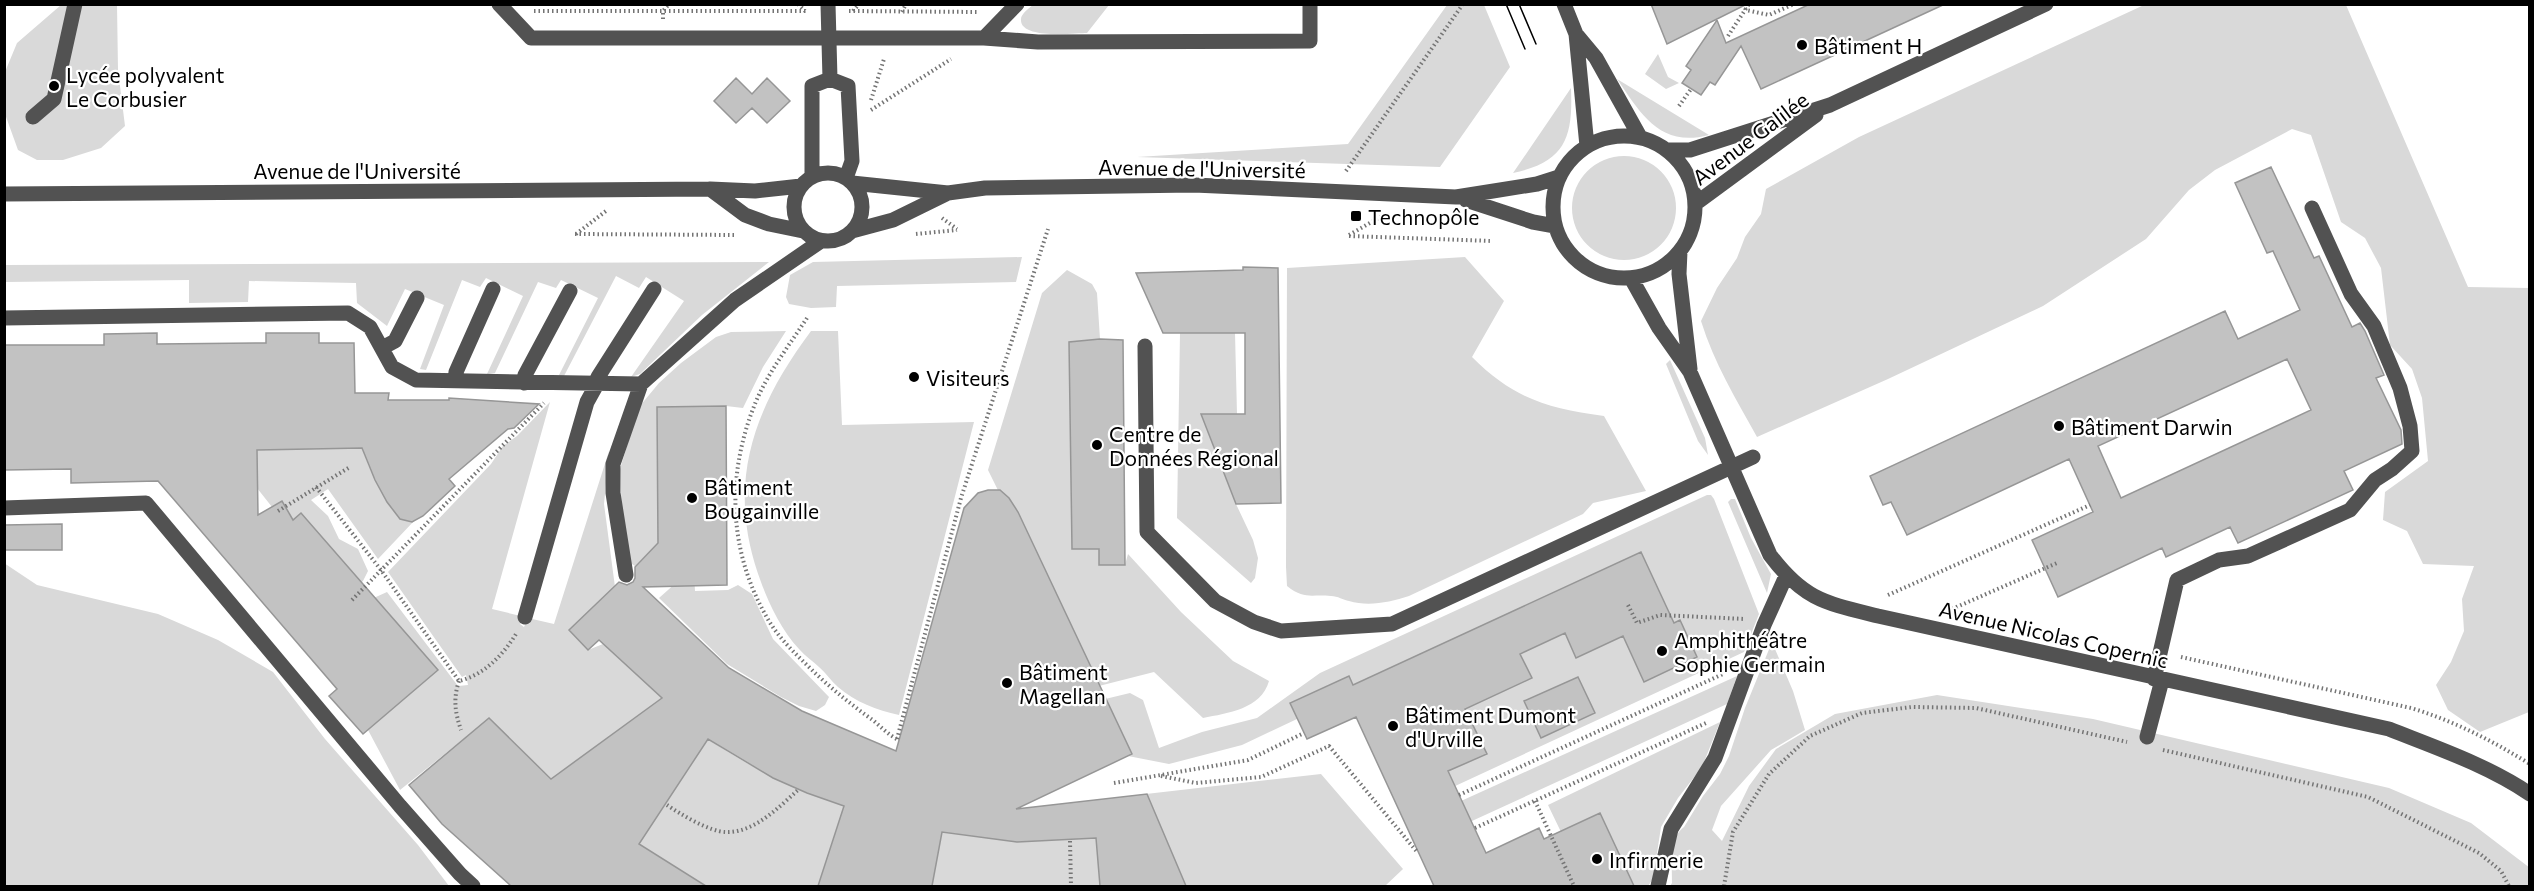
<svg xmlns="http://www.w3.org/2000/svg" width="2534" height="891" font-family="Commissioner,sans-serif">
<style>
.green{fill:#d9d9d9}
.building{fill:#c2c2c2;stroke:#969696;stroke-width:1.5;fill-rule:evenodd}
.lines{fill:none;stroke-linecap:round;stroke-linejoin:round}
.path{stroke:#747474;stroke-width:4;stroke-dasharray:1.5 3;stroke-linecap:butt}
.minor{stroke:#525252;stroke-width:15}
.tram{stroke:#000;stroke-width:1.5}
.poi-dot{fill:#000;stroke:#fff;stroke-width:2}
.labels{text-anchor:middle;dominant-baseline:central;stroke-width:4.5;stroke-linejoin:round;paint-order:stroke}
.poi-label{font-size:21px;fill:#000;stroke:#fff;text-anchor:start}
.street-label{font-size:21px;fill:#000;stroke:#fff}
</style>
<rect width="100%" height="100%" fill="#fff"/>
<!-- green -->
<path class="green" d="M61,5h56l1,65 7,56 -24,22 -38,12h-26l-19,-10 -13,-36v-42l12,-29z
M1033,5h76l-22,28c-12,0 -68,7 -66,-14 0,-5 8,-11 12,-14z
M1447,5h37l26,62 -70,100 -303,-10 211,-13z
M2144,5h202l122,282 61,1v424l-49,20 -32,-22 -12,-25 15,-23 13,-31 -2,-32 12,-33 -51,-2 -16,-33 -24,-11 2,-28 43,-31 -6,-63 -10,-29 -22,-24 -9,-77 -16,-30 -24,-16 -30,-87 -19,-6 -77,41 -26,20 -43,49 -103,67 -155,73 -131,58c-21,-38 -43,-74 -56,-116l16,-33 20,-30 8,-21 16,-23 5,-25 93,-52z
M1658,54l10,23 11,6 -13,6 -21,-15z
M1617,79l92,56c-49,13 -68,-21 -92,-56z
M1571,88c2,49 -5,74 -58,85z
M1572 208a52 52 0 1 1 104 0a52 52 0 1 1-104 0Z
M1022,257l-6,25 -179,4 -1,21 -25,1 -22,-4 -3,-7 4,-22 23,-13z
M1465,257l39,44 -32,56c42,42 75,51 132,59l42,75 -53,12 -10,11 -174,82c-19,6 -40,11 -60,5 -6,-1 -11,-5 -18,-5 -21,-2 -26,4 -44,-10l-1,-19 1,-299z
M769,262l-67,53 -62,59 -9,3 53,-76 -38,-24 -7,11 -23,-12 -52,100 -6,1 40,-79 -37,-18 -5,8 -18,-6 -43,91 -8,1 36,-78 -37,-18 -6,9 -18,-7 -36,90 -6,-1 24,-64 -39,-16 -18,37 -30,-23 -1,-20 -107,-2 -1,21 -59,1v-23l-184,2 -1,-17z
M1067,270l25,14 5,9 3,46 -31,3 3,206 27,1v16h26l3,-11 53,58 52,49 36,20c-8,28 -41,32 -66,37l-49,-46 -59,15 -107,-217 54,-177z
M786,331l-23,36 -20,41 -17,-2 -68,137 -23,23 -11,-7 -4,-90 19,-62 20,-24 22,-20 35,-26 15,-5z
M811,331h27l4,94 132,-3 -75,293c-22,-5 -44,-13 -61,-28 -7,-6 -12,-14 -19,-20 -6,-6 -14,-11 -20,-18 -17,-18 -30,-45 -38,-67 -36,-96 -9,-172 50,-251z
M1180,333h55l2,81h-36l35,90 17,36 5,18 -3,20 -4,5 -74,-65z
M1670,360l35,78 3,17 -10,-14 -32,-77z
M550,402l-58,207 33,8 -5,7 4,3 4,-9 26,6 55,-173 -5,53 11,83 -46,43 19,20 15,-6 59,54 -108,79 21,24 -82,-79 -6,-2 -87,70 -32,-60 69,-60 -70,-69 20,-9 71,94 10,-1 -2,-10 -4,2 -74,-105 103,-108 12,-18 14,-10z
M362,448c9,26 21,49 38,71l14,2 -36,38 -50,-70 -17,11 17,16 11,23 19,10 10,22 -5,10 -12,11 -58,-72 -11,-18 -10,5 -15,-19v-38z
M1707,495h4l3,4 45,115 -15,38 -319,148 -56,-81h-72l-55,26 -73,19 -41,-8 -27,-56 29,-7 13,7 16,48 43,-16 55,-14 63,-45z
M1731,499h4l16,39 20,36 -4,19 -39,-91z
M4,563l33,22 121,29 60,26 55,32 52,67 93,106 31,41h-444z
M694,573l1,18 33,-1 10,-5 14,9 21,45 56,58 -4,8 -9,6 -17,-5 -18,-9 -54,-33 -68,-66 27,-24z
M1772,642l21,49 12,39 -34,20 -50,56 -9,24 10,11 27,-55 27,-37 59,-35 102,-19 156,24 296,69 82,35 59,45 -1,18h-859l2,-3c0,-16 -3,-46 12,-56l19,-31 17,-22 9,-18 16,-48z
M1737,676l-10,28 -290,133 -9,-21z
M1720,722l-18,45 -24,31 -17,29 -8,52 -5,7h-14l-34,-72 -39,18 -13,-27z
M708,739c43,29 87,51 137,67l-27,80h-112l-67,-42z
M1321,774l82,95 -18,17h-201l-38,-92z
M942,832l76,10 78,-4 4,48h-168z"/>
<!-- building -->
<path class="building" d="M1651,4h96l-80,40z
M1810,4h135l-184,85 -20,-43 -26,39 -5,-3 -9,13 -19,-12 9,-13 -5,-4 31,-46 9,23z
M736,78l16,16 15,-16 23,23 -23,22 -15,-15 -16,15 -22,-22z
M2271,167l43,91 5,-2 33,71 8,-4 5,8 19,44 -8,3 25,52 1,14 -58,27 9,19 -115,53 -8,-16 -64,30 -4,-9 -104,49 -26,-57 61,-28 -24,-53 -162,76 -16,-33 -8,3 -13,-29 355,-165 13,28 62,-29 -27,-59 -6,2 -32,-70zM2287,359l24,51 -190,88 -23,-52z
M1243,267l35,1 3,235 -45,1 -35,-90h44v-81h-82l-27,-60 107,-3z
M157,333v11l109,-1v-10h53v10h35l1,50h34l-1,7h61v-2l90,6 -25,24 -6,1 -59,50 6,7 -32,30 -11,6 -12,-3 -13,-17 -12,-22 -13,-32 -105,2 1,65 24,-14 11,19 8,-7 137,157 -75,64 -34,-38 8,-7 -179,-208 -87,2v-14l-67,1v-125h100v-11z
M1100,339l23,1 2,225h-26v-16h-27l-3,-207z
M726,406l1,179 -84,2 86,81 73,43 94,40 68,-243 14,-15 10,-3h12l9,8 9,14 114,242 -116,55 131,-15 39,92h-86l-4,-48 -79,4 -75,-10 -10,54h-114l26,-80 -37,-13 -34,-15 -65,-39 -69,105 67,42h-195l-69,-62 -33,-39 80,-67 62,61 111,-81 -63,-58 -11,10 -19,-20 50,-48 8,3 6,-3 2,-4v-11l23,-24 -1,-136z
M62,524v26h-58v-25z
M1641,552l33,71 6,-3 17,37 -53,25 -21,-46 -47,22 -11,-25 -45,21 12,24 -67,31 22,45 -39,17 38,82 53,-25 5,11 56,-26 34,73h-200l-78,-169 -49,22 -17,-36 59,-27 4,9z
M1578,677l17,36 -54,25 -17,-37z"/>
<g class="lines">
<!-- path -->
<path class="path" d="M798,4l7,7
M1743,4l3,6 23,5 25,-11
M534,11h274
M849,11l130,1
M853,11l6,-7
M902,12l4,-8
M663,19v-8l6,-7
M1728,36l21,-32
M871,100l13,-41
M1679,106l12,-17
M871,110l80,-51
M1346,171l117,-167
M942,218l15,11
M575,234l161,1
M576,234l30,-23
M916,234l41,-4
M1349,235l35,-20
M1349,236l143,5
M807,318c-17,26 -37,52 -50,81 -31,73 -30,152 12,222 12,20 29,35 45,51 19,18 39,34 60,49 8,7 16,15 25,19
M316,487l65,83 78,111c25,-6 44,-26 57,-47
M278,511l72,-44
M1888,595l202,-90
M352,600l192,-197
M1628,605l9,18 23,-8 85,4
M1952,609l105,-46
M2181,657l230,51c43,13 80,32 119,56
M459,681c-6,18 -4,31 2,49
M897,739l64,-241 87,-269
M2163,750l205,47 111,56 22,18 8,15
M1161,776l35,7 65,-6 68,-31 89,107
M1114,783l134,-23 56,-27
M1459,795l264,-121
M1535,801l39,85
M667,805c13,9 43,27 59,27 28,1 53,-25 72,-42
M1475,828l231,-105
M1070,841l1,45
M1724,886l9,-54 36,-58 41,-38 52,-23 50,-6 64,1 151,34"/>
<!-- minor -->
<path class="minor" d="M499,4l32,34h453l33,-34
M828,4l2,75
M1564,4l12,30 20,24 44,79
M1576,34l11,112
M984,38l54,4 272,-1v-37
M33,117l21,-18 21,-95
M1553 207a71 71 0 1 1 142 0a71 71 0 1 1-142 0Z
M1667,150h23l140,-45 216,-101
M794 207a34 34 0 1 1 68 0a34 34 0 1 1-68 0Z
M812,177v-91l18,-7 18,7 4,75 -6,17
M852,183l96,10 37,-5 209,-3 262,12 81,-13 22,-7
M710,189l35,26 24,9 34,7
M4,194l706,-5 45,2 46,-5
M1466,200l67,22 22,4
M1695,204l121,-89
M852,231l41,-11 53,-26
M1680,251l-1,23 11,95
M1631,278l28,50 31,44 80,183c34,45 55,48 108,61l511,113c48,19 98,36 141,65
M4,318l344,-5 22,14 22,40 24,13 225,4
M1145,346l2,186 68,69 39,21 27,9 111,-7 361,-167
M382,348l13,-7 22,-43
M455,381l1,-9 37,-83
M524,383l1,-8 45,-84
M4,508l142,-5 254,303 60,68 13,12
M626,575l-13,-82v-29l28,-80 94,-84 86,-59
M525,617l62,-215 10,-18 1,-7 56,-88
M2154,679l23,-99 42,-20 29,-4 102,-46 25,-30 17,-11 20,-18 -2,-25 -10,-38 -26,-62 -23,-32 -39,-86
M2147,737l15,-57
M1658,886l13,-57 44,-71 49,-133 22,-49"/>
<!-- tram -->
<path class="tram" d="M1506,4l19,45
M1519,4l17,40"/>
</g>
<!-- markers -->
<g class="poi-dot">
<circle cx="1802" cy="45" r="6"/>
<circle cx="54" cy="86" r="6"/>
<rect x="1350" y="210" width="12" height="12" rx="3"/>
<circle cx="914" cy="377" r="6"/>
<circle cx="2059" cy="426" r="6"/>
<circle cx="1097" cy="445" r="6"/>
<circle cx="692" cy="498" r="6"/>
<circle cx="1662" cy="651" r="6"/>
<circle cx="1007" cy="683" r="6"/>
<circle cx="1393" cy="726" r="6"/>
<circle cx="1597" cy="859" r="6"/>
</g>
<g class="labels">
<!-- poi labels -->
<g class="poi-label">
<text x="1814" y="45">Bâtiment H</text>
<text x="66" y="74">Lycée polyvalent<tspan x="66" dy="24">Le Corbusier</tspan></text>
<text x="1368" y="216">Technopôle</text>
<text x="926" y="377">Visiteurs</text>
<text x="2071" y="426">Bâtiment Darwin</text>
<text x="1109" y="433">Centre de<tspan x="1109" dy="24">Données Régional</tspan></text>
<text x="704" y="486">Bâtiment<tspan x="704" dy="24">Bougainville</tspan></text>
<text x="1674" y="639">Amphithéâtre<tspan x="1674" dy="24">Sophie Germain</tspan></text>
<text x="1019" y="671">Bâtiment<tspan x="1019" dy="24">Magellan</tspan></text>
<text x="1405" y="714">Bâtiment Dumont<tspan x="1405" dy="24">d'Urville</tspan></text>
<text x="1609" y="859">Infirmerie</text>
</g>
<!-- street labels -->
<g class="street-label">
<text transform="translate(1750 138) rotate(-37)">Avenue Galilée</text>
<text transform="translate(1202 168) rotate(1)">Avenue de l'Université</text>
<text x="357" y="170">Avenue de l'Université</text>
<text transform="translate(2054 634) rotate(13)">Avenue Nicolas Copernic</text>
</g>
</g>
<!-- border -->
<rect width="2534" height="891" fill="none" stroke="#000000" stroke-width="12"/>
</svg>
